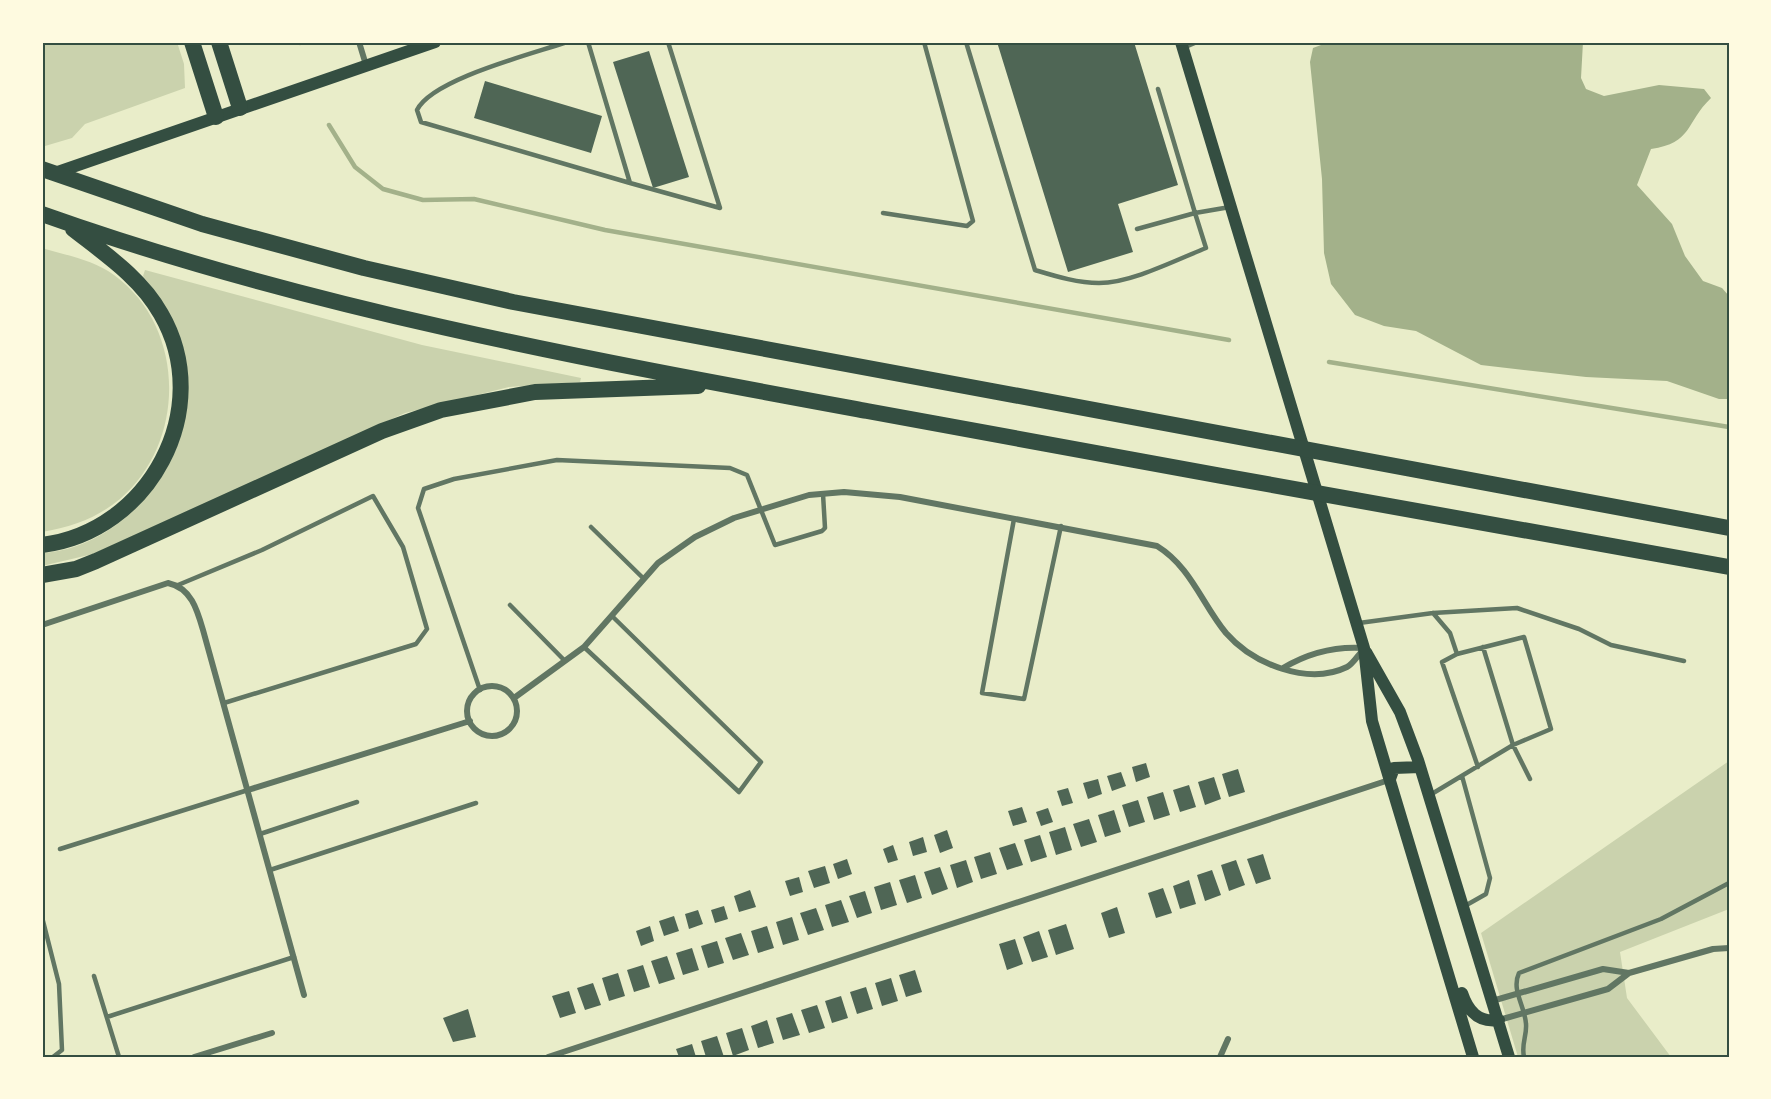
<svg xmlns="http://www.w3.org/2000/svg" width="1771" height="1099" font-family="Figtree,sans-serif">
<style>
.green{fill:#cad2ad}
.water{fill:#a3b18a}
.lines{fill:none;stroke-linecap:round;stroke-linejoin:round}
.stream{stroke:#a3b18a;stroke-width:4.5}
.building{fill:#4f6655}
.service{stroke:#617663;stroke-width:4.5}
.minor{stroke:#617663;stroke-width:6}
.secondary{stroke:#344e41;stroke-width:12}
.motorway{stroke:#344e41;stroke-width:16}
.neatline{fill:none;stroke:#344e41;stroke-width:2}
</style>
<rect width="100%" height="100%" fill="#e9edc9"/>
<!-- green -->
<path class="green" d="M42,42h135l7,22 1,24 -100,36 -13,14 -27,8 -3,-1z
M42,248c23,7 52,12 72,27 72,52 73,167 6,224 -23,19 -48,28 -78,33z
M145,270l277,75 159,33 -1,4 -71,5 -104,26 -312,141 -51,12v-13c35,-2 69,-20 94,-45 68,-67 66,-159 7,-232z
M1729,761v148l-109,43 7,46 44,59h-153l-37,-124z"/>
<!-- water -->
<path class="water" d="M1329,42h254l-2,36 5,11 18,7 55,-11 45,4 7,9c-26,25 -18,45 -60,51l-14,36 35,39 13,32 18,25 19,7 7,8v103h-10l-52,-18 -81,-4 -105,-12 -65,-34 -32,-5 -29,-11 -24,-31 -7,-31 -2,-74 -12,-117 3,-14z"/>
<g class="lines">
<!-- stream -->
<path class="stream" d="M300,42v1
M329,125l26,42 28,22 40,11 51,-1 131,31 624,110
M1329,362l400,65"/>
</g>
<!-- building -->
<path class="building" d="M997,42h137l44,143 -60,19 15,48 -65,20z
M649,51l40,126 -36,11 -40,-126z
M485,81l117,35 -11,37 -117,-35z
M1146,763l4,14 -14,5 -4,-15z
M1238,769l7,23 -16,5 -7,-23z
M1121,772l5,14 -14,5 -5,-15z
M1214,777l7,22 -16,6 -7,-23z
M1098,779l4,15 -14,5 -5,-16z
M1189,785l7,22 -16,5 -7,-22z
M1068,788l5,15 -11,3 -5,-15z
M1163,792l7,23 -16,5 -7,-23z
M1138,800l7,22 -16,5 -7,-22z
M1022,807l5,15 -14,4 -5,-15z
M1048,808l5,14 -12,4 -5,-14z
M1114,810l7,22 -16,5 -7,-22z
M1089,819l8,23 -16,5 -8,-23z
M1065,827l7,23 -16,5 -7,-23z
M947,830l6,18 -13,5 -6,-18z
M1040,835l7,22 -16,5 -7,-22z
M923,837l4,15 -14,4 -4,-14z
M1015,843l8,22 -16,5 -8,-22z
M893,845l5,15 -10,3 -5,-14z
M990,852l7,22 -16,5 -7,-22z
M1263,854l8,25 -15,5 -9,-25z
M847,859l5,15 -14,5 -5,-15z
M966,860l7,22 -16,6 -7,-23z
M1236,860l9,25 -16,6 -8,-26z
M825,866l5,17 -16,5 -6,-17z
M940,867l8,22 -16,6 -8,-23z
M1212,870l9,25 -16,6 -8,-26z
M915,875l7,23 -15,5 -8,-23z
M799,877l4,15 -13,4 -5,-15z
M1189,880l7,24 -16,5 -7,-23z
M890,882l7,23 -16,5 -7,-23z
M1163,888l9,25 -16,5 -8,-25z
M750,890l6,17 -17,5 -5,-16z
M865,891l7,22 -15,5 -8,-22z
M841,900l8,22 -17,5 -7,-22z
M724,906l4,13 -13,4 -4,-13z
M1117,907l8,26 -16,5 -8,-25z
M816,908l8,22 -16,5 -8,-22z
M698,910l5,14 -14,5 -4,-15z
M674,916l5,15 -15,5 -5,-15z
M792,917l7,23 -16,5 -7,-23z
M1066,924l8,25 -18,6 -8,-25z
M650,926l4,15 -13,5 -5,-15z
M767,926l7,22 -16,5 -7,-22z
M1039,931l9,26 -16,5 -9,-25z
M741,933l8,22 -16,5 -8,-22z
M1015,939l8,25 -16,6 -8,-26z
M717,941l7,22 -16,5 -7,-22z
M692,948l7,22 -16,5 -7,-22z
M667,956l8,23 -16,5 -8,-23z
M643,965l7,22 -16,5 -7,-22z
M915,970l7,22 -16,5 -7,-22z
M618,973l7,23 -16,5 -7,-23z
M891,978l7,23 -16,5 -7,-23z
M593,983l8,22 -16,5 -8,-22z
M866,987l7,22 -16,5 -7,-22z
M569,991l7,22 -16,5 -8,-22z
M841,996l7,22 -16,5 -7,-22z
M817,1005l8,23 -16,5 -8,-23z
M468,1009l8,28 -23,5 -10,-24z
M792,1013l8,22 -17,5 -7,-22z
M767,1020l7,23 -16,5 -7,-22z
M742,1028l7,22 -16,6 -7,-23z
M717,1036l7,21h-18l-5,-16z
M692,1044l4,13h-17l-3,-8z"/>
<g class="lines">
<!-- service -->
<path class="service" d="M567,42c-35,12 -135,37 -150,68l4,12 209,61 -42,-141
M966,42l69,228c20,6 42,13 64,13 32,0 77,-23 107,-35l-11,-35 35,-6
M1183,48l14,-6
M630,183l90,25 -52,-166
M883,213l84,13 6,-5 -49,-179
M1137,229l58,-16 -37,-124
M1014,519l-32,174 42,6 37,-173
M591,527l53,52
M178,585l84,-35 111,-54 30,51 24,82 -11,15 -192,59
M510,605l55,56
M1359,623l74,-10 84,-5 62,21 32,16 73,16
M584,647l155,145 22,-30 -148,-145
M1483,647l30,98 17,34
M1457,654l-15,8 36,105
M480,690l-62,-182 6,-19 30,-10 103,-19 173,8 17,7 28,70 47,-14 3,-3 -2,-34
M1462,776l28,102 -4,16 -23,13
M1430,795l83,-50 38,-16 -27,-92 -67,17 -7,-21 -17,-20
M260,834l97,-32
M60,849l188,-59
M270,870l206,-67
M42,917l17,67 3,66 -9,7
M94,976l25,81
M107,1017l187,-60
M1524,1057c-3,-13 3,-21 2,-33 -1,-18 -15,-34 -7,-51l142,-54 68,-36"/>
<!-- minor -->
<path class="minor" d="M359,42l7,23
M42,625l126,-42c23,5 29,26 35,47l101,365
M1283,668c25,-15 52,-22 81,-20
M467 711a25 25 0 1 1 50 0a25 25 0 1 1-50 0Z
M514,698l70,-51 74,-84 37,-26 39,-19 75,-23 35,-3 56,5 257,49c34,21 45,58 69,87 27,31 82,53 121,34 6,-3 11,-12 16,-17
M248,790l222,-69
M1629,973l84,-24 16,-1
M1492,1001l111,-32 26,4 -21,16 -109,31
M194,1057l78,-24
M548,1057l841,-277
M1220,1057l8,-18"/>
<!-- secondary -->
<path class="secondary" d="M1181,42l183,606 8,73 101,336
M52,174l383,-132
M1366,652l34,60 18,48 91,297
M1390,779l4,-11 26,-1
M1462,993c6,18 16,30 37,27"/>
<!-- motorway -->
<path class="motorway" d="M192,42l24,75
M219,42l21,66
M42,169l160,55 162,44 149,34 1216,226
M42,214c267,95 548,146 825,197 287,53 575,105 862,156
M42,545c107,-13 174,-136 119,-231 -20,-36 -56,-60 -88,-85
M42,575l34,-6 20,-8 286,-130 59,-21 94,-18 163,-6"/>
</g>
<!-- border -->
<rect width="1771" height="1099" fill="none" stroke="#fefae0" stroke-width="87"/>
<rect x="44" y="44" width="1684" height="1012" class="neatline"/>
</svg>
